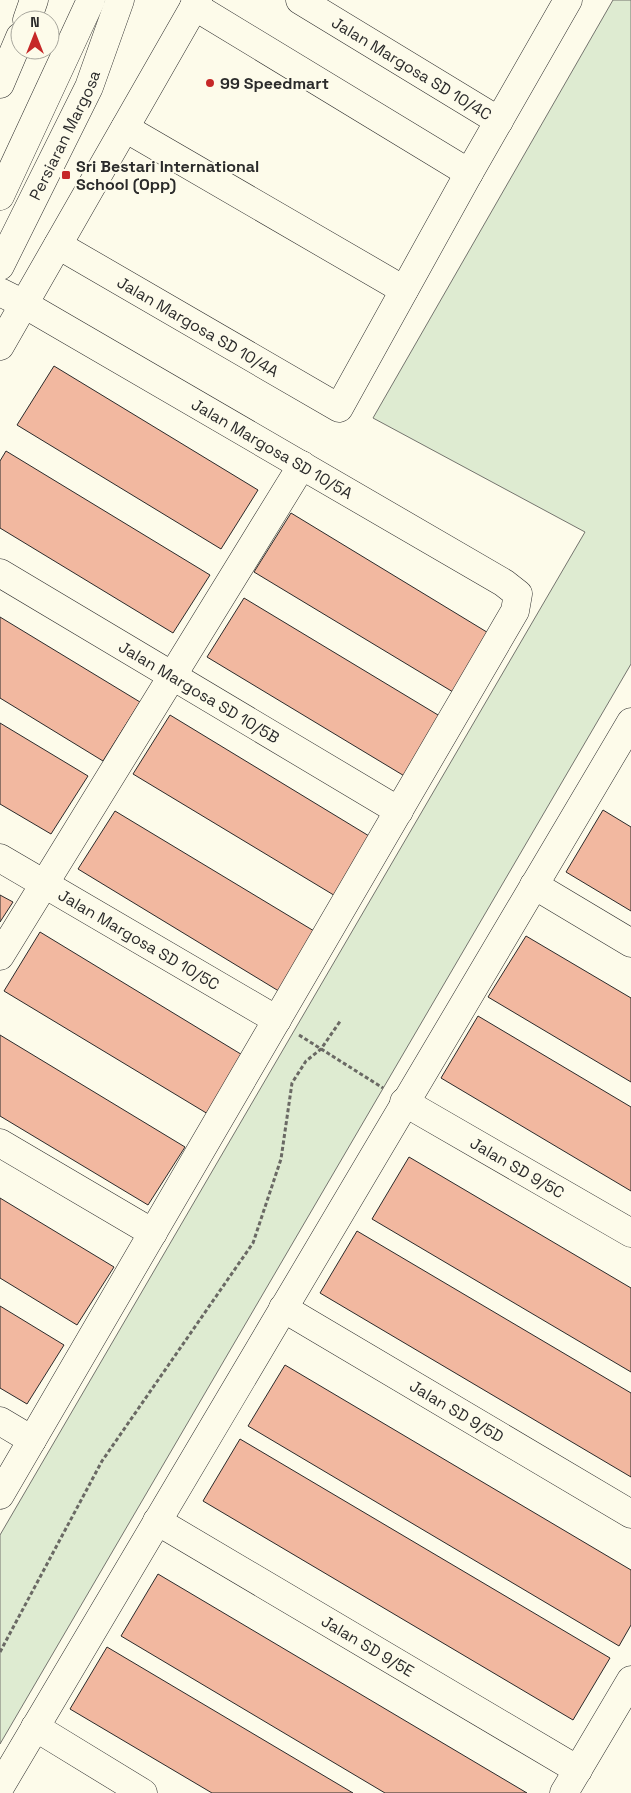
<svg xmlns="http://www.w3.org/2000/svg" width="631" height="1793" font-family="'Space Grotesk',sans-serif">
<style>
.green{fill:#deebd1;stroke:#74746e}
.building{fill:#f2b8a0;stroke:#2b2b2b}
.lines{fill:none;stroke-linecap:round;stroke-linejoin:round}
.minor-casing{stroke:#2b2b2b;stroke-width:29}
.path{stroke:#6a6964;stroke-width:3;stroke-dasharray:4 2.5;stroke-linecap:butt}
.minor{stroke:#fdfbea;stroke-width:28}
.poi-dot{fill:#c62828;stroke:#fdfbea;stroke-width:2}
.labels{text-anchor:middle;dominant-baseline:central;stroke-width:4;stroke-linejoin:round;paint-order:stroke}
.street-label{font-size:16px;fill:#2b2b2b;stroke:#fdfbea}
.poi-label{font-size:16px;font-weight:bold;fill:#2b2b2b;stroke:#fdfbea;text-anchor:start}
</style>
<rect width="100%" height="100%" fill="#fdfbea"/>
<!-- green -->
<path class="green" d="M613,0h18v664l-631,1080v-209l585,-1003 -212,-114z"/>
<!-- building -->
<path class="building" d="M54,366l204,124 -37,59 -204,-124z
M6,451l204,124 -37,58 -173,-105v-67z
M291,513l204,124 -37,58 -204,-123z
M244,598l204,123 -37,59 -204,-123z
M0,617l140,85 -37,59 -103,-63z
M170,715l204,124 -37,58 -204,-123z
M0,723l88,53 -37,58 -51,-30z
M603,810l28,17v84l-65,-39z
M115,811l204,123 -37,59 -204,-124z
M0,895l13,7 -13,20z
M40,932l204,124 -36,58 -204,-123z
M526,936l105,62v84l-143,-85z
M478,1016l153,91v84l-190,-113z
M0,1035l185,112 -37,58 -148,-89z
M409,1157l222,131v84l-259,-153z
M0,1198l114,69 -37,58 -77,-47z
M357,1231l274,162v84l-311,-184z
M0,1306l64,39 -37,59 -27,-16z
M285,1365l346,205v55l-12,21 -371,-220z
M240,1439l370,219 -37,62 -370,-219z
M158,1574l369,219h-142l-264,-157z
M107,1647l246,146h-141l-142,-84z"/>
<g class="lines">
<defs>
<g id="minor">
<path id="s1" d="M300,0l199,121"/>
<path d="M194,6l275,167"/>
<path d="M27,20l7,-20"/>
<path d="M0,84l20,-47"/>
<path d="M125,128l279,162"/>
<path d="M0,196l91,-196"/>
<path id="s2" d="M58,245l281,163 130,-235 99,-173"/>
<path id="s3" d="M0,266l89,-179 31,-87"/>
<path id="s4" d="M0,292l24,12 480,279 14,11 -3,17 -515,884"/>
<path d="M0,346l198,-346"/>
<path id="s5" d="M0,573l399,238"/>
<path id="s6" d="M0,858l277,162"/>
<path d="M534,885l97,58"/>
<path d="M0,956l302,-491"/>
<path id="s7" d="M404,1102l227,131"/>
<path d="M0,1143l153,90"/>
<path id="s8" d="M283,1308l348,206"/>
<path d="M0,1421l32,19"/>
<path id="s9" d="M157,1521l421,249"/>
<path d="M35,1727l108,66"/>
<path d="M0,1787l631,-1065"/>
<path d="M564,1793l67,-113"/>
</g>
</defs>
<!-- minor casing -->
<use href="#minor" class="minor-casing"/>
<!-- path -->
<path class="path" d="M299,1035l84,53
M0,1652l102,-191 151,-218 28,-84 11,-76 14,-22 15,-12 20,-29"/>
<!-- minor -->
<use href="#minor" class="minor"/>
</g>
<!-- markers -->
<g class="poi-dot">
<circle cx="210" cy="83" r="5"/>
<rect x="61" y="170" width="10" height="10" rx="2.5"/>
</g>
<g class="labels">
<!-- street labels -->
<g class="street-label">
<text stroke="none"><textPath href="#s1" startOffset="131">Jalan Margosa SD 10/4C</textPath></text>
<text stroke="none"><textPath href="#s3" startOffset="146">Persiaran Margosa</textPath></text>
<text stroke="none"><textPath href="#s2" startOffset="162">Jalan Margosa SD 10/4A</textPath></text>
<text stroke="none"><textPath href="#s4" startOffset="314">Jalan Margosa SD 10/5A</textPath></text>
<text stroke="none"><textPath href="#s5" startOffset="232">Jalan Margosa SD 10/5B</textPath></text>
<text stroke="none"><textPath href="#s6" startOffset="161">Jalan Margosa SD 10/5C</textPath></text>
<text stroke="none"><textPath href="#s7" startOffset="131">Jalan SD 9/5C</textPath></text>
<text stroke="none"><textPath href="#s8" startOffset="202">Jalan SD 9/5D</textPath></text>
<text stroke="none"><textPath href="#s9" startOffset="245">Jalan SD 9/5E</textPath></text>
</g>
<!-- poi labels -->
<g class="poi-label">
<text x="220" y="83">99 Speedmart</text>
<text x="76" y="166">Sri Bestari International<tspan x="76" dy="18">School (Opp)</tspan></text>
</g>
</g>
<!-- north arrow -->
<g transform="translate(35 35)"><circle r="24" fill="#fdfbea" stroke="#a9a89e"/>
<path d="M0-4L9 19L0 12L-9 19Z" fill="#c62828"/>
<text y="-8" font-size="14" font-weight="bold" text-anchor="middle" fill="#2b2b2b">N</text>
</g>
</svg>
